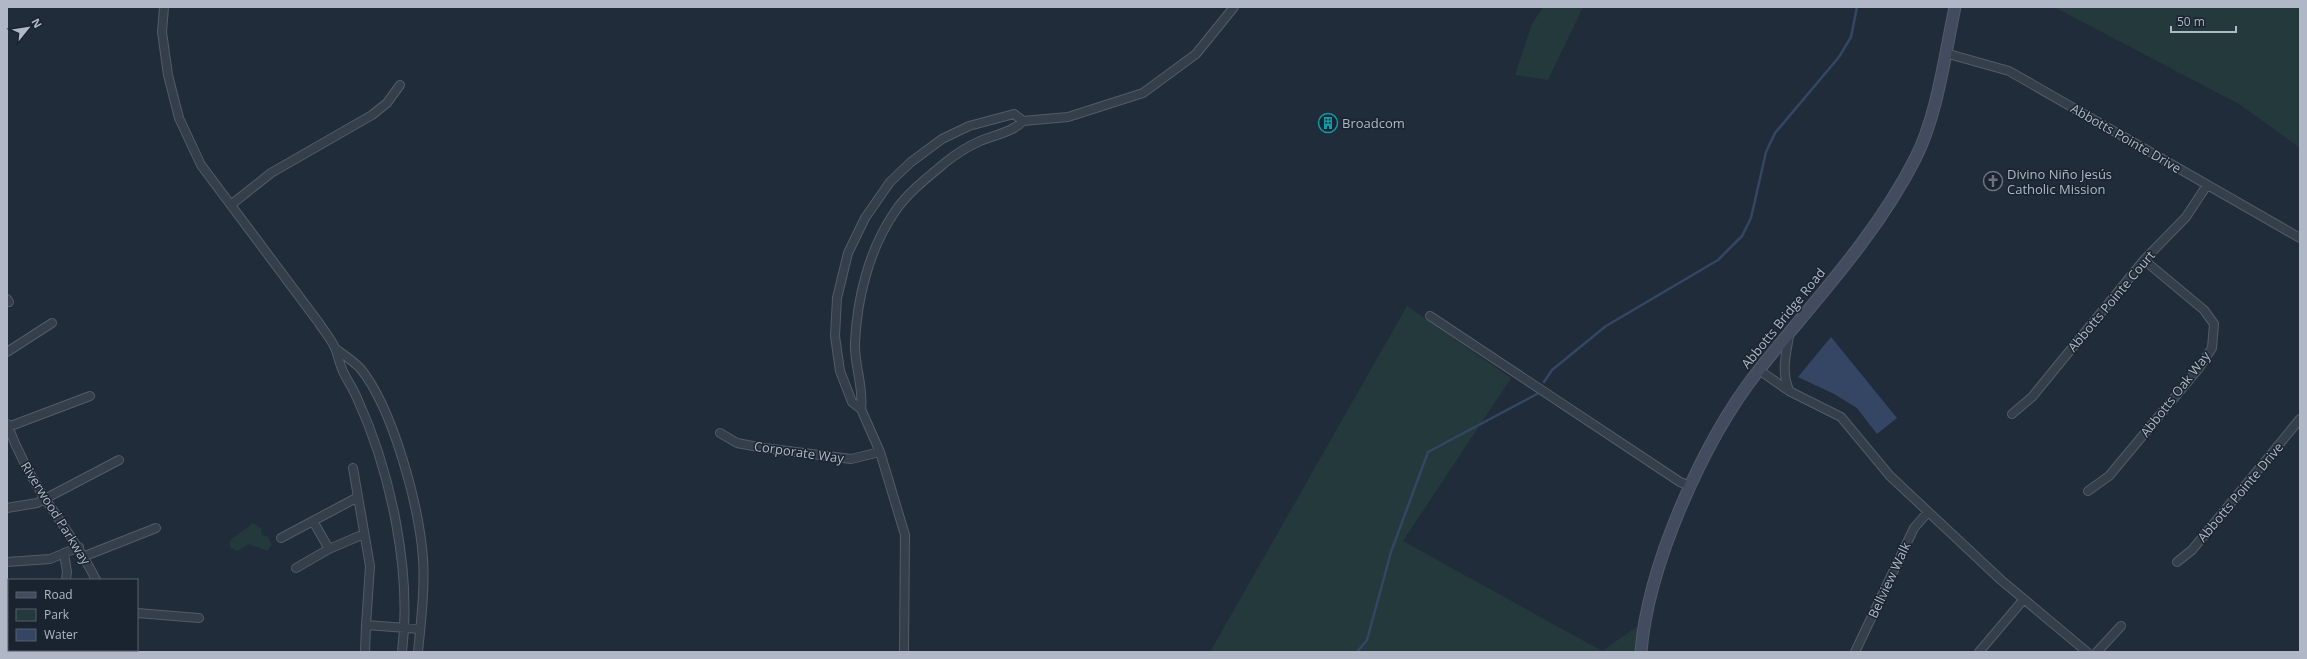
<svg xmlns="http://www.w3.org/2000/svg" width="2307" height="659" font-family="'Open Sans',sans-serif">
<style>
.green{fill:#23393c}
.water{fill:#344663}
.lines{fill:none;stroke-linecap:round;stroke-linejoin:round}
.stream{stroke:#344663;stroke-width:2.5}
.minor-casing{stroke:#535b69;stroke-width:10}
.secondary-casing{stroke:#535b69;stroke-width:13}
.minor{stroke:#353e4b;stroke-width:8}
.secondary{stroke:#434c5f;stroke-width:11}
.labels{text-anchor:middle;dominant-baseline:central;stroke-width:3;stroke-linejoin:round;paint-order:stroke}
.poi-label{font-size:13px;fill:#b0b8c7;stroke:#1a2330;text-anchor:start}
.street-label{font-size:13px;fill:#b0b8c7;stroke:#1a2330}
</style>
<rect width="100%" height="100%" fill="#212c3b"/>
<!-- green -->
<path class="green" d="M1543,7h40l-35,73 -33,-5 17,-51z
M2054,7h246v141l-61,-44z
M1407,306l104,72 -108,163 199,110 46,-32 -6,33h-432z
M253,523l8,5 1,7 5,1 5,9 -5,6 -18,-7 -12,7 -7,-4v-7z"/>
<!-- water -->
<path class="water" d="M1831,337l66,81 -20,16 -20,-26 -23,-14 -36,-17z"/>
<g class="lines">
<!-- stream -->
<path class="stream" d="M1544,382l8,-12 54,-44 112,-66 24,-24 9,-18 15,-66 9,-19 64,-76 12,-20 6,-30
M1357,652l10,-12 24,-88 37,-100 109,-58"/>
<defs>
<path id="minor" d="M164,7l-2,25 6,43 11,43 22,47 118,158c5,8 12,16 16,25 3,7 4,14 7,21 4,10 11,19 15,29 34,74 55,174 45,254
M1945,53l64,18 291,167
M232,204l39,-31 101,-58 15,-12 13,-18
M7,299l2,3
M1430,316l250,166 10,4
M1789,336c-3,19 -8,35 0,54
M336,349c8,6 17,12 24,19 33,40 59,138 63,190 2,30 -2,64 -5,94
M7,352l45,-29
M1759,370l30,21 52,26 49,59 111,104 86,72
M861,409c3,-22 -7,-44 -6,-66 2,-45 14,-93 39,-130 13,-20 34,-36 52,-51 10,-8 23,-16 34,-21 14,-6 33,-9 43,-20
M2012,414l20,-17 112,-137 42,-43 21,-32
M7,424c10,26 23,52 39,76 18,27 36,51 50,80
M8,427l82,-31
M720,433l17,10 27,5 87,11 29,-7
M353,468l17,98 -4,59
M2088,491l21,-15 90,-108 13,-20 2,-24 -10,-14 -60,-50
M7,508l30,-5 82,-43
M313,521l16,28 35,-15
M281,538l77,-41
M64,553l3,19 -1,8
M85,556l71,-28
M7,562l43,-3 29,-12
M2177,562l15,-12 108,-131
M296,568l33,-19
M137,613l62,5
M98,652v-2
M111,652l1,-2
M365,652l1,-27 54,4
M904,652l1,-117 -25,-83 -19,-43 -9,-7 -12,-31 -5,-35 2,-38 11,-45 17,-35 25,-36 21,-20 31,-23 27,-13 45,-12 9,7 45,-4 75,-24 53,-39 38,-47
M1855,652l59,-124 14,-16
M1979,652l45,-53
M2097,652l24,-26"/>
<path id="secondary" d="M1641,652c7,-88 63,-212 117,-281 54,-68 117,-133 157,-212 22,-42 30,-105 40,-152"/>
</defs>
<!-- minor casing -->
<use href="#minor" class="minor-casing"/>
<!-- secondary casing -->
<use href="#secondary" class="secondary-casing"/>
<!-- minor -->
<use href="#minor" class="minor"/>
<!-- secondary -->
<use href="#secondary" class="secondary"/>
</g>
<!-- icons -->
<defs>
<symbol id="building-ring" viewBox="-11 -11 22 22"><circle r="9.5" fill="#1a2330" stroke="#0f9aa8" stroke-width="1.5"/><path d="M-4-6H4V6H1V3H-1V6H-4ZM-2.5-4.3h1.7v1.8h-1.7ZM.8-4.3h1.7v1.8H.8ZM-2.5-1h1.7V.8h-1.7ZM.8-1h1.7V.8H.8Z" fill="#0f9aa8"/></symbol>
<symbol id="church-ring" viewBox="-11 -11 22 22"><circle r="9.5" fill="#1a2330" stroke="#6b7280" stroke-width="1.5"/><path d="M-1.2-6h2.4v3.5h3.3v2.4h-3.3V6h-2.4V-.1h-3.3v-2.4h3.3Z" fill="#6b7280"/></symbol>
</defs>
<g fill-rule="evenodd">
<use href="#building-ring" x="1317" y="112" width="22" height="22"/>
<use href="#church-ring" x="1982" y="170" width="22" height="22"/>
</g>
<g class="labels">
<!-- poi labels -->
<g class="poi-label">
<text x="1342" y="123">Broadcom</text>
<text x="2007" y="174">Divino Niño Jesús<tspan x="2007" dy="15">Catholic Mission</tspan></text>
</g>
<!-- street labels -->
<g class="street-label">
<text transform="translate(2126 138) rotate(30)">Abbotts Pointe Drive</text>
<text transform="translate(2111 301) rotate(-50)">Abbotts Pointe Court</text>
<text transform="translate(1783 318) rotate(-51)">Abbotts Bridge Road</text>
<text transform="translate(2175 394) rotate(-52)">Abbotts Oak Way</text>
<text transform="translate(799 452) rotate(8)">Corporate Way</text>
<text transform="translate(2240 492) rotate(-50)">Abbotts Pointe Drive</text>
<text transform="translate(56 513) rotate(58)">Riverwood Parkway</text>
<text transform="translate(1889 580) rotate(-65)">Bellview Walk</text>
</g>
</g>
<!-- border -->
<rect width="2307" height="659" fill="none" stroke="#b0b8c7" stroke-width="16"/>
<!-- legend -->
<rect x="8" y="579" width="130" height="72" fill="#1a2330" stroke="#565f6c"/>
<rect x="16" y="592" width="20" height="6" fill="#434c5f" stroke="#565f6c"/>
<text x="44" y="599" font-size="12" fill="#b0b8c7">Road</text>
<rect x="16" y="609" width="20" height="12" fill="#23393c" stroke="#565f6c"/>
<text x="44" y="619" font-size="12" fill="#b0b8c7">Park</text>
<rect x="16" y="629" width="20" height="12" fill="#344663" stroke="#565f6c"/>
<text x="44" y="639" font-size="12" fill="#b0b8c7">Water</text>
<!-- north arrow -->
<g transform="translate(28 28) rotate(60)" stroke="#1a2330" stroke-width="3" paint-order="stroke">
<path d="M0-3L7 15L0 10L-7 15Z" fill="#b0b8c7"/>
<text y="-6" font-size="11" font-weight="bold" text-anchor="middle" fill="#b0b8c7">N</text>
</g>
<!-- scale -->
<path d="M2171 26v6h65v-6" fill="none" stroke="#b0b8c7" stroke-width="2"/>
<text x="2177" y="26" font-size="12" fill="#b0b8c7" stroke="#1a2330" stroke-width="3" paint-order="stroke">50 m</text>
</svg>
